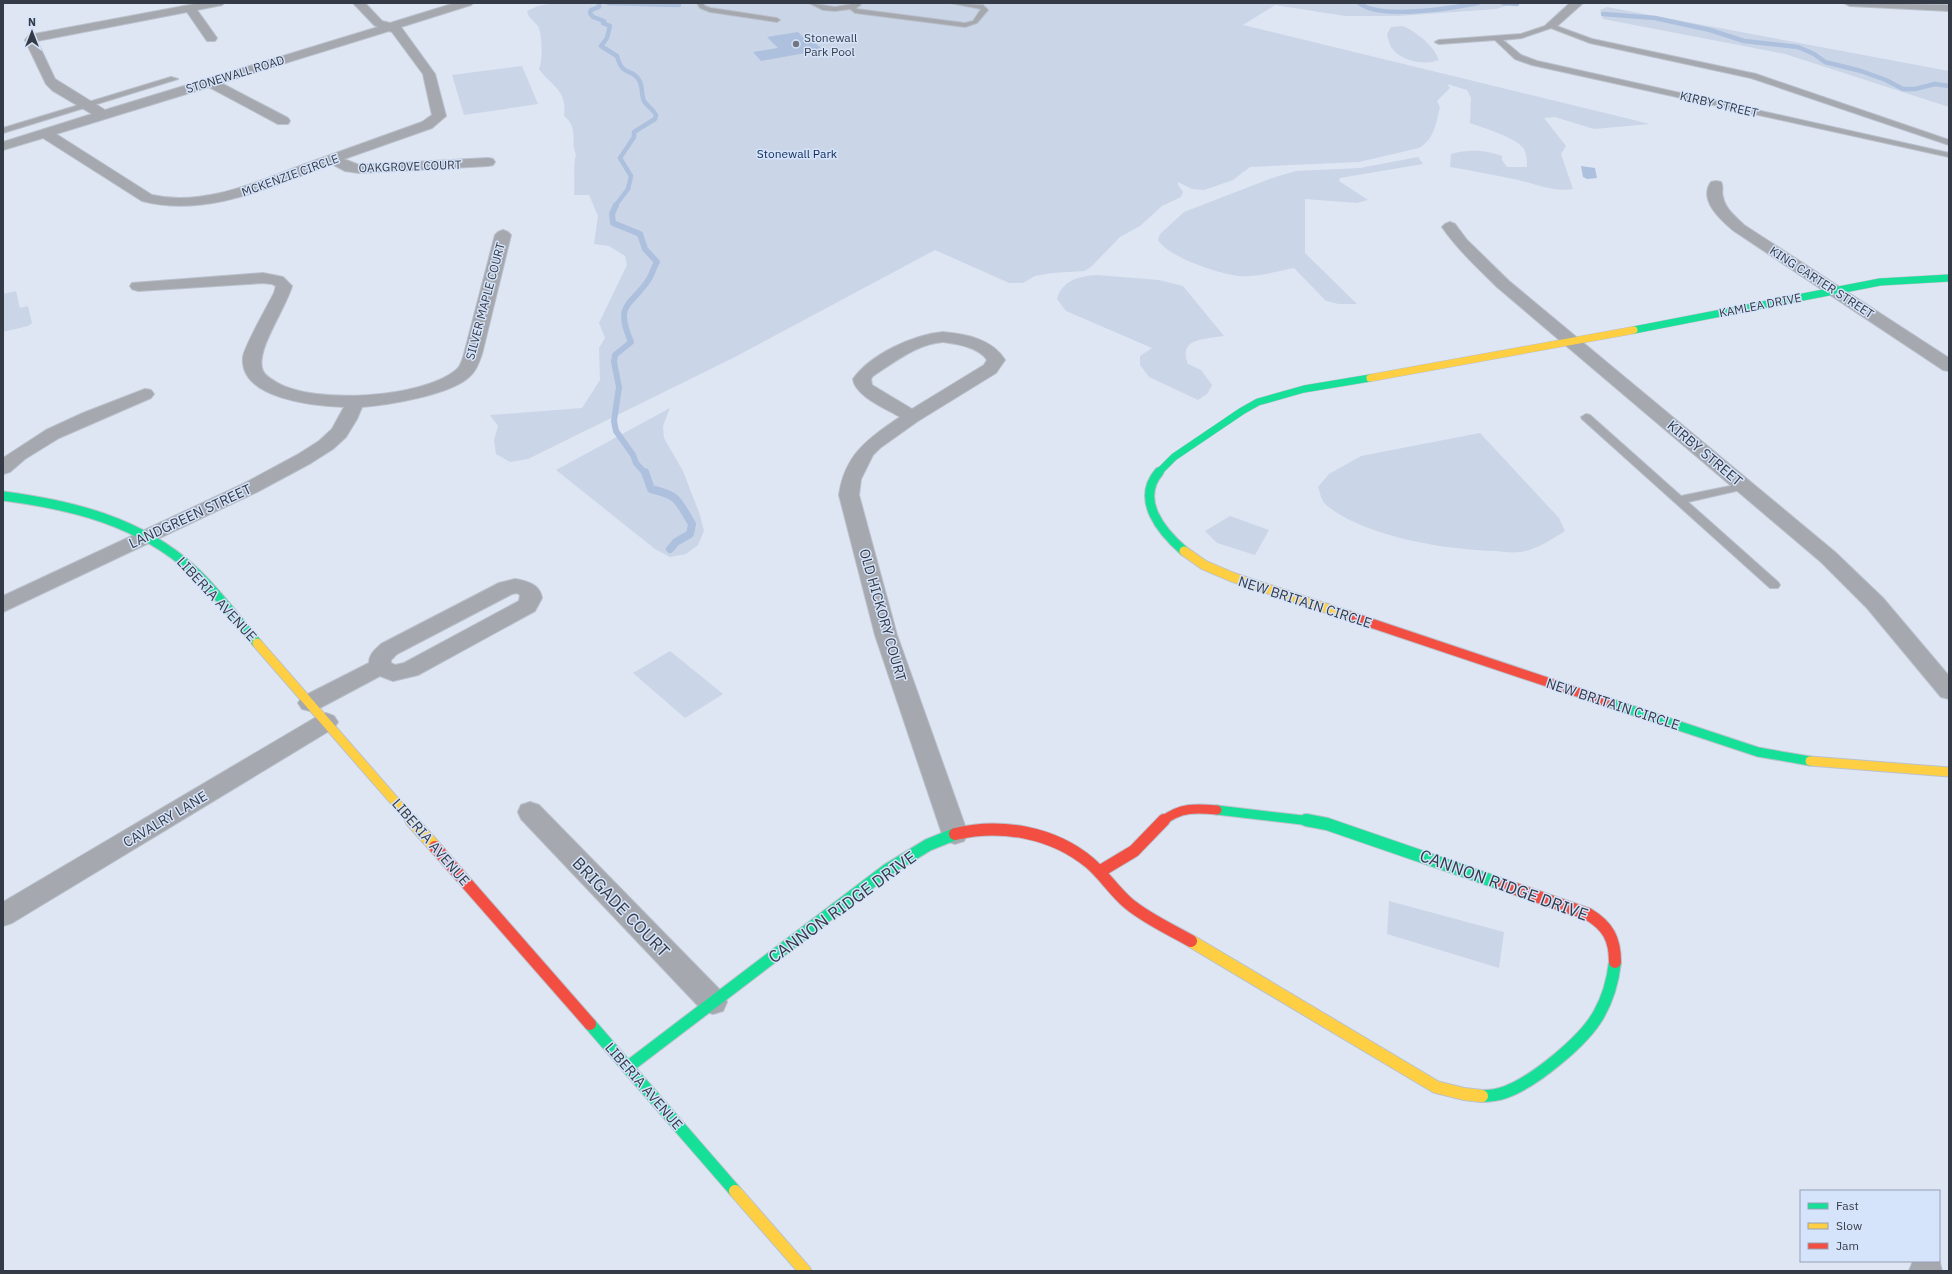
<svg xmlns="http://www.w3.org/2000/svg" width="1952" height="1274" font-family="'IBM Plex Sans',sans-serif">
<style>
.green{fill:#cad5e7}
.water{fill:#adc0dd}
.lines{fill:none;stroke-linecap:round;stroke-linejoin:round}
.stream-far2{stroke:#adc0dd;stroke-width:4.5}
.stream-far1{stroke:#adc0dd;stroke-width:6}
.stream{stroke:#adc0dd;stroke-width:8}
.lane-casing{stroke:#bac1cc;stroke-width:2}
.street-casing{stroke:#bac1cc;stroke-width:2}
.fast-far2-casing{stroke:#bac1cc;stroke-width:8}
.fast-far1-casing{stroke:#bac1cc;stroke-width:11}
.fast-casing{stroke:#bac1cc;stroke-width:14}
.slow-far2-casing{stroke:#bac1cc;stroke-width:8}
.slow-far1-casing{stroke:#bac1cc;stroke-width:11}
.slow-casing{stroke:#bac1cc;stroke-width:14}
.jam-far1-casing{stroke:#bac1cc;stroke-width:11}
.jam-casing{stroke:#bac1cc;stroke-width:14}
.lane{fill:#a5a8ae;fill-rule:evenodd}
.street{fill:#a5a8ae;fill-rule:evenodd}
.fast-far2{stroke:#16e098;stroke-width:7}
.fast-far1{stroke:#16e098;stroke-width:9}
.fast{stroke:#16e098;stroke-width:12}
.slow-far2{stroke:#ffcf43;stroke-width:7}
.slow-far1{stroke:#ffcf43;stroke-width:9}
.slow{stroke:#ffcf43;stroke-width:12}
.jam-far1{stroke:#f24e42;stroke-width:9}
.jam{stroke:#f24e42;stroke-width:12}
.poi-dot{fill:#707783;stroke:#d6e4fb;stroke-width:1.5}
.labels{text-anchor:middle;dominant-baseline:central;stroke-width:3;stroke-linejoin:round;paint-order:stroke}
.far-poi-label{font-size:12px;fill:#343b47;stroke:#d6e4fb;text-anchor:start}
.far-street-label{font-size:12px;fill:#343b47;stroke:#d6e4fb}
.far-park-label{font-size:12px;fill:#0d2a56;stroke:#d6e4fb}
.street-label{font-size:14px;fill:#343b47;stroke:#d6e4fb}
.near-street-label{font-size:17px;fill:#343b47;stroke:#d6e4fb}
</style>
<rect width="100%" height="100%" fill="#dee6f3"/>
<!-- green -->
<path class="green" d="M554,3h953l2,2 -13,4 -97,7h-54l-70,-11 -32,20 407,99 -56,5 -39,-12 -11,1 22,28 -5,8 12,35c-20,3 -36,-5 -55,-9 -22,-5 -45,-9 -68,-13l1,-13c18,-5 34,-4 51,2v4l5,7h20c0,-7 0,-12 -3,-18 -8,-12 -41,-21 -54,-26l1,-25 -4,-8 -20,-6 3,4 -13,13 3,6c-4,16 -6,33 -21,41l-60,14 -109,5 -17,13 -29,10 -12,-1 -14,-7v3l5,7 -2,5 -19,9 -22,20 -20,11 -28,29 -7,5 -33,2 -17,3 -12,7h-14l-74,-33 -202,108 -205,101 -18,3 -14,-8 -2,-14 4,-14 -8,-11 92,-7 18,-28 -1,-32 6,-10 -6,-15 28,-58 -2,-9 -16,-10 -15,-2 4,-28 -9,-21h-15c1,-11 -1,-32 2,-40 -6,-16 3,-27 -12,-39 4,-26 -13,-30 -25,-47 4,-8 3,-36 -1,-43 -5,-6 -9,-7 -11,-15l11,-5z
M1607,7l342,64v36l-164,-53 -182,-35 -3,-9z
M1403,26c15,7 30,19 36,34 -15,6 -39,1 -48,-13 -2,-4 -3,-9 -4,-13l4,-7z
M522,66l16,38 -74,11 -12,-40z
M1418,157l5,7 -83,14 -1,3 29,19 -11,3 -52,-4v54l52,51h-18l-13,-3 -32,-33c-16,3 -40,10 -55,8 -20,-2 -71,-19 -81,-36l2,-6 24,-22 88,-34 24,-7 64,-3z
M1097,275l62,5 24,6 41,50c-18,3 -47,2 -36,28l13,6 11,15 -5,9 -9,6 -49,-23 -9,-12v-9l12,-8 -86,-37 -9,-12c5,-19 23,-23 40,-24z
M16,291l4,17 8,-2 4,17 -4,3 -25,6v-38z
M670,408l-7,18 1,12 19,33 17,44 4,16 -6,14 -12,9 -16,3 -15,-8 -99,-79z
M1480,433l79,85 6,13c-13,8 -29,19 -44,21 -8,1 -17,0 -25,-1 -48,-1 -133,-14 -171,-47 -4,-4 -5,-12 -7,-17l11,-13 32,-18z
M1230,516l39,14 -14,25 -38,-12 -12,-12z
M670,651l53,43 -38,24 -52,-45z
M1389,901l115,31 -5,36 -112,-34z"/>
<!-- water -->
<path class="water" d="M798,32l8,8 5,-1 12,11 -62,11 -8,-9 25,-4 -11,-11z
M1581,166l14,2 2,10 -10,1 -4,-2z"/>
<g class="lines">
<!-- stream-far2 -->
<path class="stream-far2" d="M599,3v4l-8,3 -1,3 3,4 11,4 -1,2 7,3 -3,12 -6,8 16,10c6,22 14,11 22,24 4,6 2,15 5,21 3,5 9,8 12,14l-1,4 -21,13v5l-14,21 11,18 -3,13 -13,17
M608,3l71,2
M1359,3c22,17 92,5 119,0
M1503,3l14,1
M1603,14l52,4 55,12 34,11 54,6 16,7 11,8 36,9 25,9 17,9h12l20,-5 14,2"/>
<!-- stream-far1 -->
<path class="stream-far1" d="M616,205l-4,9 1,9 27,11 5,15 12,13c-3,5 -5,12 -8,17 -18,28 -35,23 -18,63l-16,13 -1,7 5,25 -5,34 2,10 17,24 3,8 9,10"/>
<!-- stream -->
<path class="stream" d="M645,472l6,17c29,7 26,11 41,35l-2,10 -14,8 -6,7"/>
<defs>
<path id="lane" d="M697,3h6l2,3 6,2 66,10 3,2 -3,2 -67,-10 -10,-4z
M809,3l26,4 23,-4 3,2 -5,3 1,1 108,14 8,-2 8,-12 -31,-6 33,2 5,5 -11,13 -12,4 -110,-14 -5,-4 -15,2 -12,-1z
M1551,24l41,15 164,35 193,66v5l-198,-67 -161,-35 -39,-15 -29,10 -19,2 18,15 16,6 412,92v4l-417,-92 -17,-6 -20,-19 -56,4 -4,-2 4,-2 82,-6z
M171,77l7,2 -175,54v-5z
M1586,414l4,1 91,81 64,-13 4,1 2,2 -2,2 -61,14 90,80 2,3 -2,3h-8l-188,-169 -1,-2z"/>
<path id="street" d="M200,3h24l-2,2 -25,5 20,28 -2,3h-8l-20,-29 -150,29 18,38 50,31 273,-83 -4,-2 -21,-22h12l17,18 8,2 65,-20h18l-2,2 -70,22 34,47 11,42 -14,12 -88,31 15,6 129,-7 5,1 2,3 -2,3 -5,1 -129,7 -14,-2 -13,-7c-61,22 -124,54 -190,37l-99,-63 -40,12v-8l89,-28 -39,-23 -7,-7 -21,-44 4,-5zM389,31l3,1 31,42 9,41 -10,7c-38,14 -76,27 -114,41 -50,18 -103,44 -156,32l-96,-61 153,-47 69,37h10l2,-3 -2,-3 -67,-35z
M1570,3h13l-28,25h-8l-2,-2 2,-2z
M1844,3l105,2v6l-99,-5z
M1716,181l5,1c3,5 0,10 2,15 2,12 13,20 21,28l205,133v13l-6,-1 -209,-139c-13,-11 -36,-31 -23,-49z
M1450,222l5,2 12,16 42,41 326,271 48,46 66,78v23l-8,-2 -74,-89 -46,-46 -324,-275c-19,-19 -39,-37 -55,-60l3,-3z
M503,230l5,2 3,3 -29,119c-3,8 -6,18 -14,24 -20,17 -79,27 -106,29l-5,12 -11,18 -13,12 -22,14 -54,29 -254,120v-16l240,-112 54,-29 22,-14 13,-12 12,-22c-29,-1 -105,-8 -101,-50 1,-10 25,-52 31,-64l2,-7 -4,-2 -9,-1 -125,8 -6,-2 -2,-3 2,-3 131,-10 20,4 9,9c-6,22 -35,62 -30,82 1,7 9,11 14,14 37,23 147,16 180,-12 5,-4 6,-10 8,-16l31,-119 3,-3z
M943,332c23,2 49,7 62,28l-9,13 -78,48 -38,27 -7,7 -12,24 -2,16 38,140 71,199 -4,7 -9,3 -9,-3 -4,-7 -67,-199 -36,-140c6,-41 29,-56 61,-78 -15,-9 -45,-21 -47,-38 18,-25 60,-44 90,-47zM943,342c14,2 36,5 44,18l-3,5 -72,44 -40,-24 -1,-6 2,-3c22,-14 43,-32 70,-34z
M145,389l6,1 3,4 -3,4 -92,40 -34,21 -15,13 -7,2v-16l43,-28 37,-17z
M515,579c11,2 25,5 27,19l-7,13 -117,64 -25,6 -13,-5 -62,33 -8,2 -8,-2 -4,-6 4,-6 67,-34c0,-9 6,-13 12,-19l118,-61zM517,593l3,2 -1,6 -115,62 -9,2 -4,-2v-3l6,-6 115,-60z
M326,713l8,3 4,6 -4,6 -322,195 -9,3v-24l315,-186z
M530,802l9,3 184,188 4,9 -4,9 -10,3 -10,-3 -182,-192 -3,-7 3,-7z
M1939,1259l3,12h-33l4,-10h26z"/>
<path id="fast-far2" d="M1634,330l246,-48 69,-4
M1158,473l16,-16 68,-46 16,-9 46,-13 66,-11"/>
<path id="fast-far1" d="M1159,472c-24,28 3,60 25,79
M3,496c69,9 136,25 190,74 24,22 43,49 64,73
M1610,703l148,49 52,9
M1217,810l94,11"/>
<path id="fast" d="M1306,820l21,4 177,61
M590,1024l145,167
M628,1067l259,-197 41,-25 27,-11
M1482,1096c8,0 16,-1 24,-4 29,-11 78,-51 93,-78 9,-16 14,-34 16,-52"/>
<path id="slow-far2" d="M1370,378l264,-48"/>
<path id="slow-far1" d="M1184,551l20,14 28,12 118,39
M257,643l155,178
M1810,761l139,11"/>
<path id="slow" d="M411,820l24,27
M1191,941l245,146 28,7 18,2
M735,1191l70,80"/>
<path id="jam-far1" d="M1350,616l260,87
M1163,821c17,-14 34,-13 54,-11"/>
<path id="jam" d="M955,834c46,-11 98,-2 135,29 14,12 24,28 38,40 19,16 42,26 63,38
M435,847l155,177
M1099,872l35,-21 30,-31
M1504,885l84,29c20,12 27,25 27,48"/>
</defs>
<!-- lane casing -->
<use href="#lane" class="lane-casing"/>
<!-- street casing -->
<use href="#street" class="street-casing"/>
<!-- fast-far2 casing -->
<use href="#fast-far2" class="fast-far2-casing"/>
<!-- fast-far1 casing -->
<use href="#fast-far1" class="fast-far1-casing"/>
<!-- fast casing -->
<use href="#fast" class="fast-casing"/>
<!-- slow-far2 casing -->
<use href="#slow-far2" class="slow-far2-casing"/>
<!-- slow-far1 casing -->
<use href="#slow-far1" class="slow-far1-casing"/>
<!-- slow casing -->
<use href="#slow" class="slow-casing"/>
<!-- jam-far1 casing -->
<use href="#jam-far1" class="jam-far1-casing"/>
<!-- jam casing -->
<use href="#jam" class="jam-casing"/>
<!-- lane -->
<use href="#lane" class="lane"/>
<!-- street -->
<use href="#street" class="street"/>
<!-- fast-far2 -->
<use href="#fast-far2" class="fast-far2"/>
<!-- fast-far1 -->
<use href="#fast-far1" class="fast-far1"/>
<!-- fast -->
<use href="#fast" class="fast"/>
<!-- slow-far2 -->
<use href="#slow-far2" class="slow-far2"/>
<!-- slow-far1 -->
<use href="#slow-far1" class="slow-far1"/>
<!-- slow -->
<use href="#slow" class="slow"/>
<!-- jam-far1 -->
<use href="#jam-far1" class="jam-far1"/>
<!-- jam -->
<use href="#jam" class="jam"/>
</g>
<!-- markers -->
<circle class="poi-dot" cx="796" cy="44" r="4"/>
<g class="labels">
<!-- far-poi labels -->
<g class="far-poi-label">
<text x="804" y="37">Stonewall<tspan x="804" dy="14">Park Pool</tspan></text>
</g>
<!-- far-street labels -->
<g class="far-street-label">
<text transform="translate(235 74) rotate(-17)">STONEWALL ROAD</text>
<text transform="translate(1719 104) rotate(13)">KIRBY STREET</text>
<text transform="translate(410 166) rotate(-2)">OAKGROVE COURT</text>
<text transform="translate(290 175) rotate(-20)">MCKENZIE CIRCLE</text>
<text transform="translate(1822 282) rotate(33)">KING CARTER STREET</text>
<text transform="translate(485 301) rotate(-75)">SILVER MAPLE COURT</text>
<text transform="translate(1760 305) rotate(-11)">KAMLEA DRIVE</text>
</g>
<!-- far-park labels -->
<g class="far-park-label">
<text x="797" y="153">Stonewall Park</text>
</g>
<!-- street labels -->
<g class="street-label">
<text transform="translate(1705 453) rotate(40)">KIRBY STREET</text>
<text transform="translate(190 516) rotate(-25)">LANDGREEN STREET</text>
<text transform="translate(217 599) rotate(47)">LIBERIA AVENUE</text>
<text transform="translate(1305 602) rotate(18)">NEW BRITAIN CIRCLE</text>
<text transform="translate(883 615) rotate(74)">OLD HICKORY COURT</text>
<text transform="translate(1613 704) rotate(18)">NEW BRITAIN CIRCLE</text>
<text transform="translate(165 819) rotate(-31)">CAVALRY LANE</text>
<text transform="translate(431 842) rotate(49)">LIBERIA AVENUE</text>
<text transform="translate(644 1086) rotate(49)">LIBERIA AVENUE</text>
</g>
<!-- near-street labels -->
<g class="near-street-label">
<text transform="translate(1504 885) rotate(20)">CANNON RIDGE DRIVE</text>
<text transform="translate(621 907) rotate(46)">BRIGADE COURT</text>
<text transform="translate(842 907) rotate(-36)">CANNON RIDGE DRIVE</text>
</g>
</g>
<!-- border -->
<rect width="1952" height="1274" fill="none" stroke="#343b47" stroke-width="8"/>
<!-- legend -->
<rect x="1800" y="1190" width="140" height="72" fill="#d6e4fb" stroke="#95a0b3"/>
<rect x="1808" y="1203" width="20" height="6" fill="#16e098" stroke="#95a0b3"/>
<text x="1836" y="1210" font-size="12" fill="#343b47">Fast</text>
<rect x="1808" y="1223" width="20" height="6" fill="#ffcf43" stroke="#95a0b3"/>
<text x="1836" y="1230" font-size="12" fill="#343b47">Slow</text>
<rect x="1808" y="1243" width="20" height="6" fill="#f24e42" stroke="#95a0b3"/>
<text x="1836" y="1250" font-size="12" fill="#343b47">Jam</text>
<!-- north arrow -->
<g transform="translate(32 32)" stroke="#d6e4fb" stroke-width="3" paint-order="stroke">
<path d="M0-3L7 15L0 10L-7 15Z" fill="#343b47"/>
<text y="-6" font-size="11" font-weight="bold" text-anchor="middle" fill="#343b47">N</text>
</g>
</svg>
